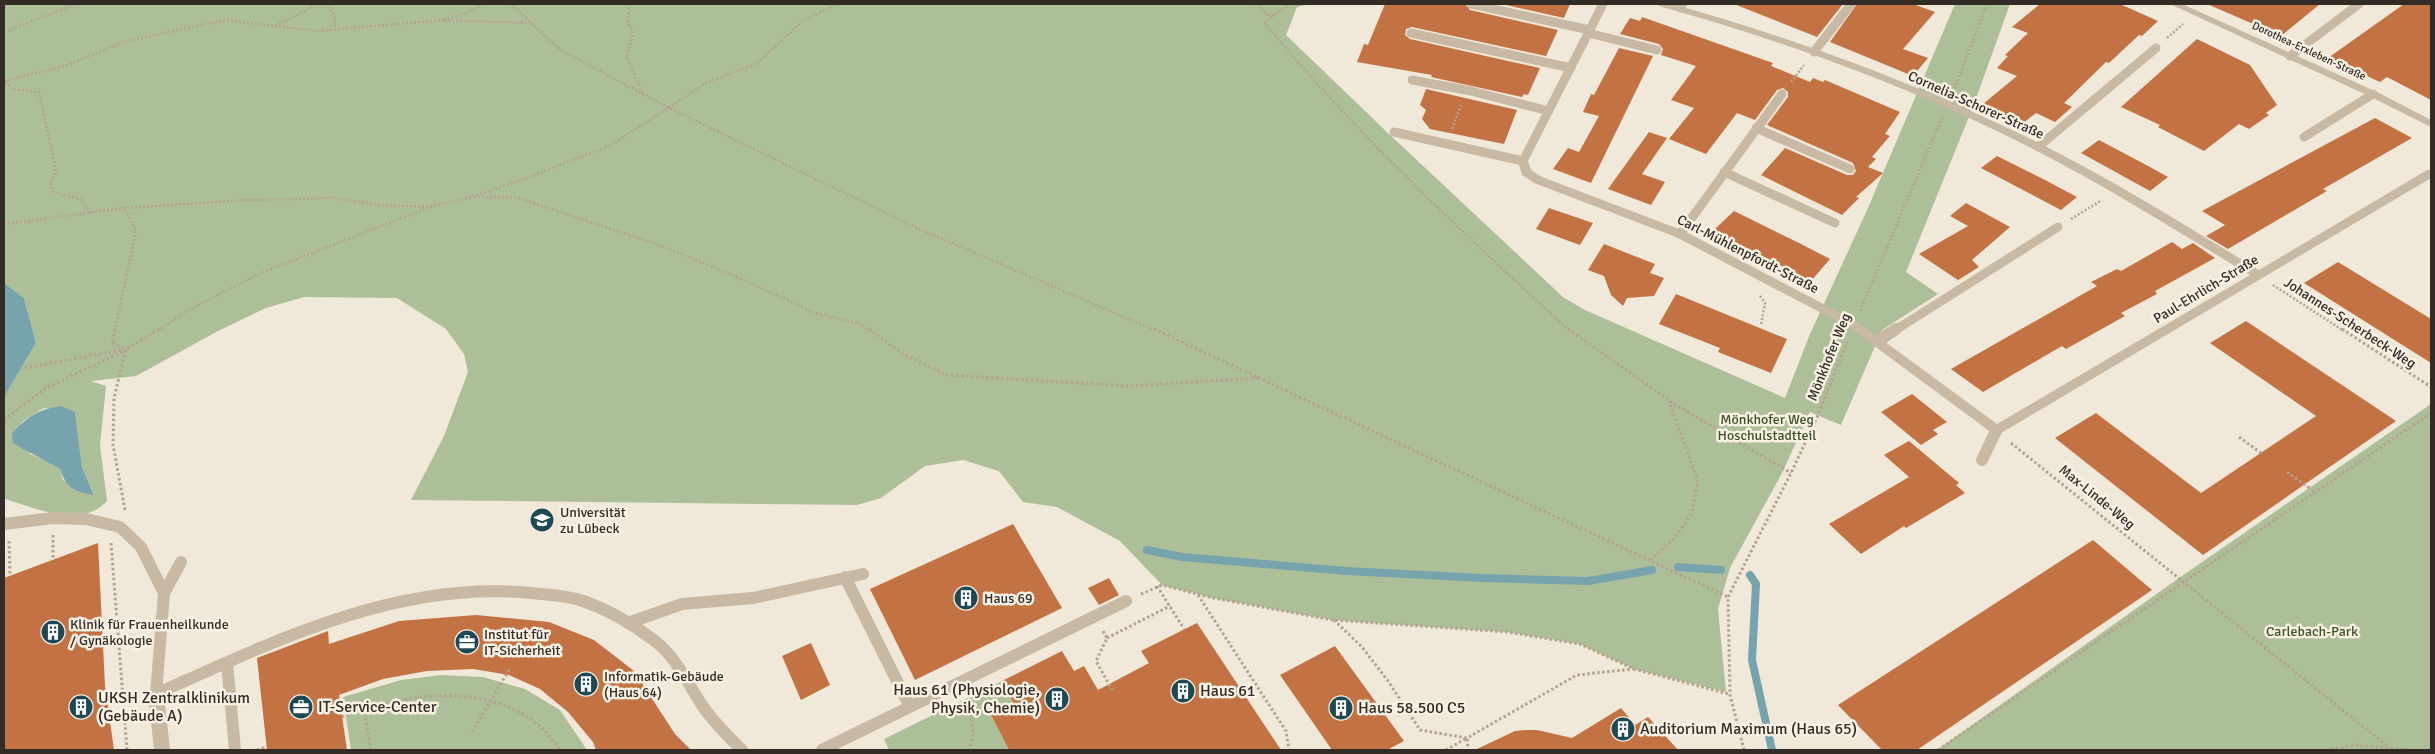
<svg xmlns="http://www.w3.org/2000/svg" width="2435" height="754" font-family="Signika,sans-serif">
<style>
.green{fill:#adbf98;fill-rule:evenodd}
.water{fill:#77a4ac}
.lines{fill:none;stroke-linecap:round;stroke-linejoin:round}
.stream{stroke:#77a4ac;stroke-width:8}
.building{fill:#c37243}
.path-far1{stroke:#b3a38f;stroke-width:2.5;stroke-dasharray:2 2;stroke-linecap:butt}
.path{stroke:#b3a38f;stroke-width:3;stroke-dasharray:2.5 2.5;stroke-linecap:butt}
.service-far1{stroke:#c8b9a4;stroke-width:9}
.service{stroke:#c8b9a4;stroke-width:12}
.minor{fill:#c8b9a4;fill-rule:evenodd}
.labels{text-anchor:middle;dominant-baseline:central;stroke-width:5;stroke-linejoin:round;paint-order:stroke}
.far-street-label{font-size:11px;fill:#332c26;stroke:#f8f1e4}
.street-label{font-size:14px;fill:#332c26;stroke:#f8f1e4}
.park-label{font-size:14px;fill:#3e512a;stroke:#f8f1e4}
.poi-label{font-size:14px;fill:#332c26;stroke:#f8f1e4;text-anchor:start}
.near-poi-label{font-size:16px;fill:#332c26;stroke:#f8f1e4;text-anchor:start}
</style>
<rect width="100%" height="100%" fill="#f0e8d8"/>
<!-- green -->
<path class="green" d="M4,4h1307l-14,3 -11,28 103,99 175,164 21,12 200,88 25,-64 58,-126 87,-204h55l-37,103 -67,165 32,22 -56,36 -41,95 -31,-13 -28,61 -52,95 -12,41 8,83 -92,-23 -54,-25 -73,-12 -174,-12 -120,-22 -51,-13 -42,-44 -63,-34 -34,-5 -24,-31 -36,-11 -38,6 -44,32 -24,7 -446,-5 33,-64 24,-64 -4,-18 -18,-25 -49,-31 -93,-1 -38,11 -48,23 -82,45 -45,5 15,5 -6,59 7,56c-25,28 -72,7 -102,-2l-1,-102 32,-54 -12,-45 -20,-15zM44,408l31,4 7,55 12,27 -31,-14 -3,-11 -12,-8 -18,-7 -18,-21 11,-12z
M2431,404v346h-494l242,-172z
M441,675l42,2 42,12 35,21 27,40h-236l-8,-53 58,-17z
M1002,681l11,21 -23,11 19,37h-120l-5,-11z"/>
<!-- water -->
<path class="water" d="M4,283l20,15 12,45 -32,54z
M61,406l14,6 7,55 12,28c-19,-3 -28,-7 -34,-26 -15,-10 -32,-16 -47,-26l-1,-10c15,-16 27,-24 49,-27z"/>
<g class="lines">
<!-- stream -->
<path class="stream" d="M1147,550l35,7 165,14 134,7 107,3 64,-11
M1678,567l43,3
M1750,575l6,9 -4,76 20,90"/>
</g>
<!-- building -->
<path class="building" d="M1385,4h80l5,6 88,20 -12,26 -134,-29 -6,2 -1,6 5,4 130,29 -12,27 -4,-1 -2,3 -91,-20 1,-2 -75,-13 7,-18 4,1z
M1501,4h69l-6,14z
M1734,4h109l-26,33z
M1857,4h56l22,8 -32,37 25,9 -15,18 -83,-34z
M2040,4h80l38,17 -16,15 -3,-1 -30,28 -3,-1 -42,41 8,4 -17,15 -19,-9 -14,11 -39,-20 34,-28 -20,-8 11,-12 -3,-1 23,-22 -16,-6z
M2207,4h113l-39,32z
M2404,4h27v96l-44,-23 -7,5 -52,-24z
M1642,17l131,46 -2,3 39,16 3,-4 10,4 2,-2 75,32 -15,22 5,2 -18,21 4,2 -8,8 15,6 -27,24 3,1 -17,17 -81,-40 24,-27 62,27h6l3,-4 -3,-8 -86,-38 21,-28v-5l-5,-4 -6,2 -22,30 -18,-7 -31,41 -37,-15 25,-31 -23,-8 25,-34 -35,-11 2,-6 -4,-5 -39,-10 10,-16 10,3z
M2197,39l53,26 27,40 -11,8 3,2 -20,14 -10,-5 -35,27 -46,-24 2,-2 -39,-18z
M1619,48l34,8 -62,127 -38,-14 15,-21 11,4 20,-36 -16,-4 8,-18 3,1z
M1426,89l91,21 -13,34 -74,-15 -8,-10 4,-9 -6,-5z
M2375,118l37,20 -89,51 4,2 -99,58 -22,-13 19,-11 -23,-14z
M1649,132l18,6 -25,36 23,8 -14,23 -43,-16z
M2099,140l51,27 18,10 -18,14 -69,-38z
M1997,156l50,25 30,16 -16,13 -80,-42z
M1966,203l44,24 -38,33 7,7 -21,13 -39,-26 49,-28 -18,-10z
M1549,208l44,15 -13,22 -44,-16z
M1734,211l63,31 33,17 -19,22 -98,-50z
M2172,242l10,7 11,-6 22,15 -60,33 2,3 -36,19 4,3 -59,33 -4,-3 -79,46 -32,-23 146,-83 -6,-4 26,-13 4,2z
M1604,244l51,20 -5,9 14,5 -10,18 -27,2 -4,8 -12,-11 -7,-19 -16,-6z
M2338,262l93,57v44l-127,-80z
M1676,294l111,45 -16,34 -53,-21 2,-4 -61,-24z
M2246,321l150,100 -193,134 -148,-117 41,-25 105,80 115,-77 -106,-73z
M1912,394l35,28 -14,8 5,4 -17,11 -40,-33z
M1909,441l50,42 -3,2 9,8 -59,35 -2,-2 -43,28 -32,-30 80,-47 -25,-22z
M1013,524l49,84 -147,72 -45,-91z
M2093,540l59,50 -235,160h-35l-44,-45z
M98,543l7,143 9,64h-110v-172z
M1109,578l10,17 -20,10 -11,-17z
M476,615l73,7 45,18 40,31 41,63 16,16h-95l-3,-8 -25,-30 -28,-23 -31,-14 -36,-6 -46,2 -44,8 -44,16 8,55h-80l-10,-92 71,-27 1,13 70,-23z
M1197,623l84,127h-272l-19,-37 23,-11 -11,-21 60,-30 12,20 10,-5 14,24 51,-27 -8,-12z
M811,643l19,42 -29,15 -19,-44z
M1335,646l69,95 -17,9h-55l-52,-75z
M1621,708l14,17 13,-8 30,33h-203l40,-19 10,-1h12l35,8z"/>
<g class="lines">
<!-- path-far1 -->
<path class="path-far1" d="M325,4l9,10 1,15
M482,4l-13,8 -26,8 86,3
M511,4l48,45 108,58 250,121 240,103
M629,4l-1,18 5,12 -6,23 16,37
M1255,4l17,13
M1290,4l-26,18c92,112 199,211 306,309
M275,26l43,-22
M4,32l72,-28
M2167,38l16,-14
M4,81l61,-15 58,-24 101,-22 93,11 126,-11
M6,81l6,8 27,3 17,79 -6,12 4,9 28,8 9,13
M1791,82l13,-17
M1953,92l34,-88
M1452,129l9,-24
M474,197h41l142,47 85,35 73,34 46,11 9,7
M2071,219l31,-19
M4,224l120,-16 123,-8 85,-2 50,7 47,2
M2273,285l71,46
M1760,296l5,7 -4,22
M1860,311l82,-193
M115,331l21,-100 -12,-23
M158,331l28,-20 75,-38 169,-66 41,-10 48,-16 92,-36 97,-63 48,-18 47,-43 34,-17"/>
<!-- path -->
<path class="path" d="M115,329l-3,14 14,6
M869,329l34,25 44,21 182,11 130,-8
M1154,329l574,268
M1568,329l108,76 115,68
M2342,329l89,58
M25,368l96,-18
M4,420l42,-32 80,-38
M2239,437l22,16
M2011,443l381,307
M2287,472l28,20
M125,510l-12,-65 1,-47 12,-49 34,-20
M53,535v25
M9,541l1,35
M111,543l16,207
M1650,560l23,-20 18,-25 7,-33 -29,-81
M1157,586l27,43
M1141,594l21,-9 51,13 120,22 174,12 73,12 54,25 95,25
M1198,595l88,136 3,19
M1334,620l28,27 26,34 32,49 47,8 110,-63 56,-6
M1103,631l4,7 -11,23 16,29
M1107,638l63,-32
M965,700c7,17 11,32 4,50
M364,708l7,42
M342,717c62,-24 146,-37 201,12 6,6 11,14 17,21
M472,732l37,-62
M257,750l9,-3
M1446,750l21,-12 1,12
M1744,750l-14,-55 -2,-98 63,-124 27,-58 29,-73
M1938,750l493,-337
M2326,750l30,-5 52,5"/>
<!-- service-far1 -->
<path class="service-far1" d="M1471,4l119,26
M1680,8l3,-4
M1411,33l160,35
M1588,33l69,17
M1814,52l37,-48
M2290,56l69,-52
M1412,80l59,11 78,20
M1756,128l94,41
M1394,132l129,29
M2304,137l69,-43
M2038,147l118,-99
M1724,172l111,51
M1680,234l102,-140
M1894,331l164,-104"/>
<!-- service -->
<path class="service" d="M1878,341l18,-12
M1982,460l14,-29
M4,524l49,-6 33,1 34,8 21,20 23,46 -8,101c118,-53 242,-114 375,-101 17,2 35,2 52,8 26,9 51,24 72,40 23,18 33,44 49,67 11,16 25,29 38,42
M845,577l65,130
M164,593l17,-31
M628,623l54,-19 71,-6 110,-24
M227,663l8,87
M822,750l304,-149"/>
<!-- minor -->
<path class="minor" d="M1598,4h10l-80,157 3,9 11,7 142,54 174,91 139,102 253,-149c-72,-43 -142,-88 -217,-126 -119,-61 -245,-107 -374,-143l-2,-2h15c126,35 249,81 367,139 76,38 147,83 220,127l168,-100h4v8l-435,258 -146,-108 -174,-91 -142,-54 -12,-8 -4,-14z
M2170,4h12l195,88 54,28v7l-62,-31z
M156,687l5,2 3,5 6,56h-16l-6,-56 3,-5z"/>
</g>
<!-- icons -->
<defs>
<symbol id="university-disc" viewBox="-11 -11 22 22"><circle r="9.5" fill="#1c4954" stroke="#f8f1e4"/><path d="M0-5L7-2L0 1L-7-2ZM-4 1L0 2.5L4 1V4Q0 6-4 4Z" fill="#fff"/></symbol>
<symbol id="building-disc" viewBox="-11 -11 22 22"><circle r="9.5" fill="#1c4954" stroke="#f8f1e4"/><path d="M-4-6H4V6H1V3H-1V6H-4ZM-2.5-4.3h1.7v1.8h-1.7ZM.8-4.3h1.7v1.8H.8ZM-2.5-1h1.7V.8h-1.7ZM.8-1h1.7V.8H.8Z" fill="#fff"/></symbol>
<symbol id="office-disc" viewBox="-11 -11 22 22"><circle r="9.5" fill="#1c4954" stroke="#f8f1e4"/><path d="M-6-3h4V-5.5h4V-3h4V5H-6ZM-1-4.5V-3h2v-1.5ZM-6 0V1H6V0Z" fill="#fff"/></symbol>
</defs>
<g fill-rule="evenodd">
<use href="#university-disc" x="528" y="506" width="28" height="28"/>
<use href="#building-disc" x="952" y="584" width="28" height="28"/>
<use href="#building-disc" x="39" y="618" width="28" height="28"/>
<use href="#office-disc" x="453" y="628" width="28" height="28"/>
<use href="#building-disc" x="572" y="670" width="28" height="28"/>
<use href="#building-disc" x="1169" y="677" width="28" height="28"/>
<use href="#building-disc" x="1043" y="685" width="28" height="28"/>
<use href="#building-disc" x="67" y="693" width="28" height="28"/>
<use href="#office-disc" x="287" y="693" width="28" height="28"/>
<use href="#building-disc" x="1327" y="694" width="28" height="28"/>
<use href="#building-disc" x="1609" y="715" width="28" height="28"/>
</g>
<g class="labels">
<!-- far-street labels -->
<g class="far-street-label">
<text transform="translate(2309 51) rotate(25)">Dorothea-Erxleben-Straße</text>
</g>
<!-- street labels -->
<g class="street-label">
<text transform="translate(1976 105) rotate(24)">Cornelia-Schorer-Straße</text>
<text transform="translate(1748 254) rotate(27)">Carl-Mühlenpfordt-Straße</text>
<text transform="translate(2206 289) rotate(-31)">Paul-Ehrlich-Straße</text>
<text transform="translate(2350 323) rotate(33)">Johannes-Scherbeck-Weg</text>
<text transform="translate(1829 357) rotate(-68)">Mönkhofer Weg</text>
<text transform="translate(2097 497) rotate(39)">Max-Linde-Weg</text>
</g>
<!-- park labels -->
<g class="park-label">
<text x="1767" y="419">Mönkhofer Weg<tspan x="1767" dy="16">Hoschulstadtteil</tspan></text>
<text x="2312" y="631">Carlebach-Park</text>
</g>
<!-- poi labels -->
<g class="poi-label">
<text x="560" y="512">Universität<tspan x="560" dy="16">zu Lübeck</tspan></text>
<text x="984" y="598">Haus 69</text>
<text x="70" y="624">Klinik für Frauenheilkunde<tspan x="70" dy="16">/ Gynäkologie</tspan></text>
<text x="484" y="634">Institut für<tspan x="484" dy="16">IT-Sicherheit</tspan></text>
<text x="604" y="676">Informatik-Gebäude<tspan x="604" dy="16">(Haus 64)</tspan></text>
</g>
<!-- near-poi labels -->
<g class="near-poi-label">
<text x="1040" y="690" text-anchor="end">Haus 61 (Physiologie,<tspan x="1040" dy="18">Physik, Chemie)</tspan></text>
<text x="1200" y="691">Haus 61</text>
<text x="98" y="698">UKSH Zentralklinikum<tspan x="98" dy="18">(Gebäude A)</tspan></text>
<text x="318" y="707">IT-Service-Center</text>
<text x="1358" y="708">Haus 58.500 C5</text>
<text x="1640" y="729">Auditorium Maximum (Haus 65)</text>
</g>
</g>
<!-- border -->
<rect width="2435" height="754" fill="none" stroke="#332c26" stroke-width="10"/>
</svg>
